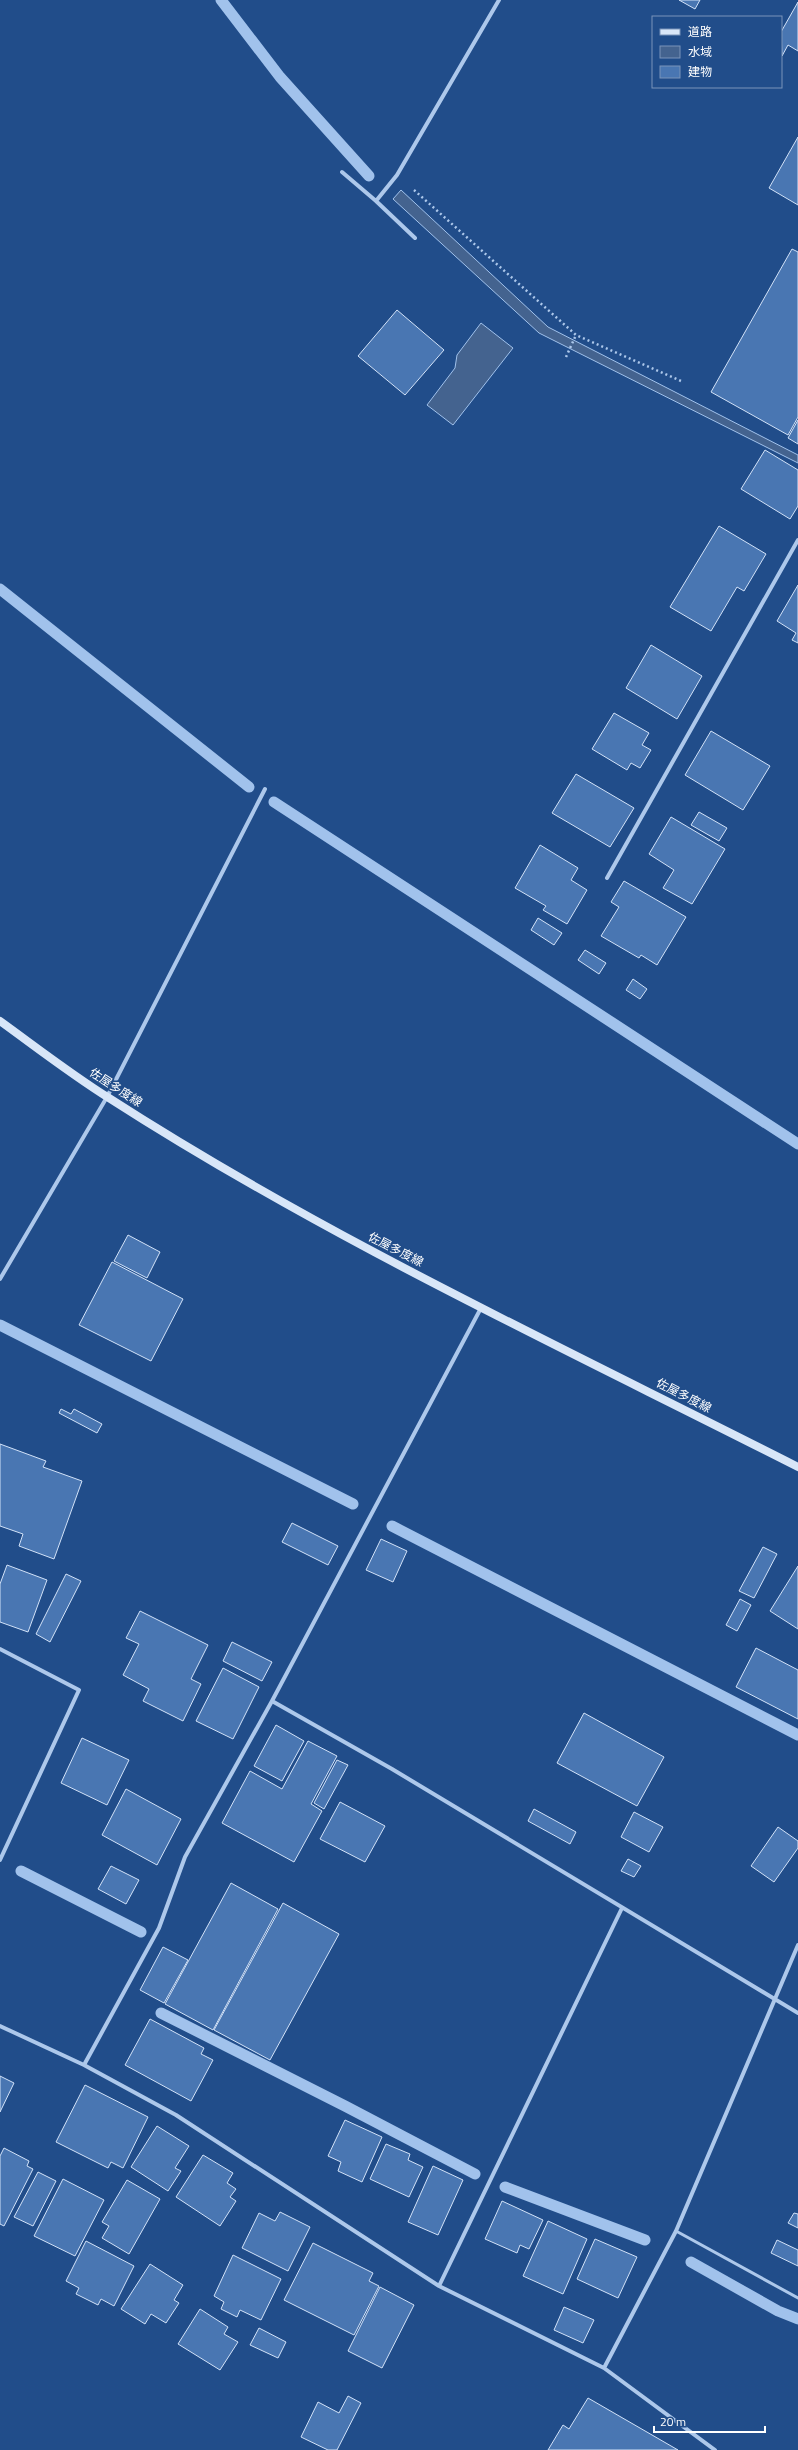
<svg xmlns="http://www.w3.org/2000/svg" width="798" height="2450" font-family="'Titillium Web','Noto Sans JP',sans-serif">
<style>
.water{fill:#44638f;stroke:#a1c2ec}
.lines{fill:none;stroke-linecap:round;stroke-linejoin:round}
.stream{stroke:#a1c2ec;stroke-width:11}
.building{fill:#4976b2;stroke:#d2e2f8}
.path{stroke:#adc8eb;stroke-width:2.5;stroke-dasharray:2 3;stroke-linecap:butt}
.lane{stroke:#adc8eb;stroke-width:3}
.street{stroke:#adc8eb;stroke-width:4}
.secondary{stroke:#d8e6f8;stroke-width:8}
.labels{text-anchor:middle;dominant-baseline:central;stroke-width:3.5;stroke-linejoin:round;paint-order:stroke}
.street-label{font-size:12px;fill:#fff;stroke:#214d8a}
</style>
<rect width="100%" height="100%" fill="#214d8a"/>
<!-- water -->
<path class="water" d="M401,190l147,137 250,128v8l-259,-130 -146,-134z
M481,323l32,25 -60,77 -26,-20 28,-37 2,-13z"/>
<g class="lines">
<!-- stream -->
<path class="stream" d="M221,0l59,77 89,99
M0,589l249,198
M274,802l524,342
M0,1325l353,179
M392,1526l406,209
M21,1871l120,61
M161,2013l184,93 130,68
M505,2187l140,53
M691,2262l87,49 20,8"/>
</g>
<!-- building -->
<path class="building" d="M679,0h21l-5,9z
M798,2v49l-10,-6 -6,11 -1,-24z
M798,137v68l-29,-17z
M792,249l6,3v165l-10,18 -77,-43z
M397,310l47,40 -39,45 -47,-39z
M798,420v24l-10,-6z
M765,450l33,20v36l-8,13 -49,-30z
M719,526l47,28 -22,37 -7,-4 -26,44 -41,-24z
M798,585v58l-6,-3 4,-7 -19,-12z
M651,645l51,31 -25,43 -51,-31z
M614,713l35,20 -7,12 9,5 -11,18 -9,-5 -4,7 -35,-21z
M711,731l59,35 -27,44 -58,-35z
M576,774l58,34 -24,39 -58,-34z
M699,812l28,16 -8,13 -28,-16z
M671,817l54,32 -33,55 -29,-16 11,-18 -25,-16z
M540,845l38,23 -7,12 16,10 -20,34 -24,-14 3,-4 -31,-18z
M624,881l62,36 -29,48 -16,-10 -2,3 -38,-22 18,-29 -8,-5z
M538,918l24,15 -8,12 -23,-15z
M585,950l21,13 -7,11 -21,-14z
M633,979l14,10 -7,10 -14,-9z
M128,1235l32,17 -13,26 -33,-17z
M112,1262l71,37 -32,62 -72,-36z
M61,1409l10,5 3,-5 28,15 -5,9 -38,-20z
M0,1444l46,17 -3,6 39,14 -28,78 -35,-13 4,-12 -23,-8z
M292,1523l46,23 -10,19 -46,-23z
M381,1539l26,12 -14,31 -27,-12z
M763,1547l14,7 -23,44 -15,-7z
M7,1565l40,15 -19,52 -28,-10v-38z
M798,1566v63l-28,-18z
M66,1574l15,7 -31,61 -14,-8z
M740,1599l11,6 -14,26 -11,-6z
M140,1611l68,34 -17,34 10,5 -18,37 -40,-20 6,-12 -26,-14 16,-31 -13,-6z
M232,1642l40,20 -10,19 -39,-20z
M756,1648l42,22v49l-62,-32z
M223,1668l36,19 -26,52 -37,-18z
M584,1713l80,44 -27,49 -80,-43z
M276,1725l28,16 -22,40 -28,-15z
M82,1738l47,22 -22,45 -46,-22z
M308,1741l29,15 -26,48 11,7 -28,51 -72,-39 28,-52 32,18z
M337,1760l11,5 -24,44 -10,-6z
M126,1789l55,30 -24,46 -55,-30z
M340,1802l45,24 -20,36 -45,-23z
M534,1809l42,23 -6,12 -42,-23z
M634,1812l29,15 -14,25 -28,-15z
M778,1827l20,14v7l-24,34 -23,-16z
M628,1859l13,7 -7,11 -13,-6z
M111,1866l28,14 -13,24 -28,-15z
M231,1883l47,26 -65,121 -48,-26z
M283,1903l56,31 -69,126 -56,-30z
M163,1947l25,13 -24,43 -24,-13z
M150,2019l54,29 -3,6 12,6 -22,41 -66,-36z
M0,2076l14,7 -14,29z
M85,2085l63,32 -25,51 -12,-6 -3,6 -52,-26z
M345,2120l37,17 -20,45 -24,-11 3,-9 -13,-6z
M157,2126l32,20 -14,22 6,3 -13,20 -37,-24z
M386,2144l24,10 -2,6 15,7 -14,30 -39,-18z
M4,2148l25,13 -2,5 6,3 -29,57 -4,-2v-68z
M203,2155l30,18 -6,10 9,6 -6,8 6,4 -16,25 -44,-29z
M433,2166l30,14 -25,55 -30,-13z
M38,2172l18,9 -23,45 -19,-9z
M63,2179l41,21 -29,56 -41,-20z
M127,2180l33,19 -31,55 -27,-16 7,-12 -7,-4z
M502,2201l41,19 -14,29 -9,-4 -3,8 -32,-14z
M280,2212l30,15 -22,44 -46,-23 17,-35 16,8z
M794,2213l4,1v14l-10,-5z
M548,2221l39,18 -24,55 -40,-18z
M595,2239l42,18 -19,41 -41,-19z
M777,2240l21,10v16l-27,-13z
M86,2241l48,25 -20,40 -13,-7 -3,6 -22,-11 3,-6 -13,-7z
M313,2243l60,30 -4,8 10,5 -25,49 -70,-35z
M233,2255l48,24 -20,41 -21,-10 -3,7 -16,-8 3,-7 -10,-6z
M150,2264l33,21 -9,15 5,3 -13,20 -15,-9 -6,10 -24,-15z
M380,2287l34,18 -32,63 -34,-17z
M564,2307l30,13 -11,23 -29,-13z
M200,2309l28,18 -4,7 14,8 -18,28 -42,-26z
M259,2328l27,14 -8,16 -28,-13z
M348,2396l13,7 -24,47h-9l-27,-13 17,-35 21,11z
M588,2398l90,52h-130l15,-25 6,4z"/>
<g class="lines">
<!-- path -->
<path class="path" d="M414,190l162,145 105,46
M566,357l10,-22"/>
<!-- lane -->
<path class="lane" d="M676,2231l122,67"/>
<!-- street -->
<path class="street" d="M342,172l34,29
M415,238l-39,-37 21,-26 102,-175
M607,878l191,-338
M0,1279l107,-182 158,-308
M0,1649l79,41 -79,170
M272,1701l120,68 406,244
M0,2026l84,39 92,50 263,171 165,82 111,82
M84,2065l75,-137 26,-71 87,-156 209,-393
M439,2286l183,-378
M604,2368l72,-137 122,-286"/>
<!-- secondary -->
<path class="secondary" d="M0,1021c36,26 72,54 109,77 219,141 457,251 689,369"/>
</g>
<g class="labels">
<!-- street labels -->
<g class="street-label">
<text transform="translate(116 1087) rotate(33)">佐屋多度線</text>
<text transform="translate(396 1249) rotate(27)">佐屋多度線</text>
<text transform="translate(684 1395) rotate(27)">佐屋多度線</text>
</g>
</g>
<!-- legend -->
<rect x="652" y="16" width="130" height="72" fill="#214d8a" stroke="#7a94b9"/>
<rect x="660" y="29" width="20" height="6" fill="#d8e6f8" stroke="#7a94b9"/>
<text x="688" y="36" font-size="12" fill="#ffffff">道路</text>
<rect x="660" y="46" width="20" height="12" fill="#44638f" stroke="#7a94b9"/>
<text x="688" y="56" font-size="12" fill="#ffffff">水域</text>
<rect x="660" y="66" width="20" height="12" fill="#4976b2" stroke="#7a94b9"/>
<text x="688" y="76" font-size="12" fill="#ffffff">建物</text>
<!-- scale -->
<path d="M654 2426v6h111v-6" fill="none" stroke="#ffffff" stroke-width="2"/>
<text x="660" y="2426" font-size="12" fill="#ffffff" stroke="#214d8a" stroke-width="3" paint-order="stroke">20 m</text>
</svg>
